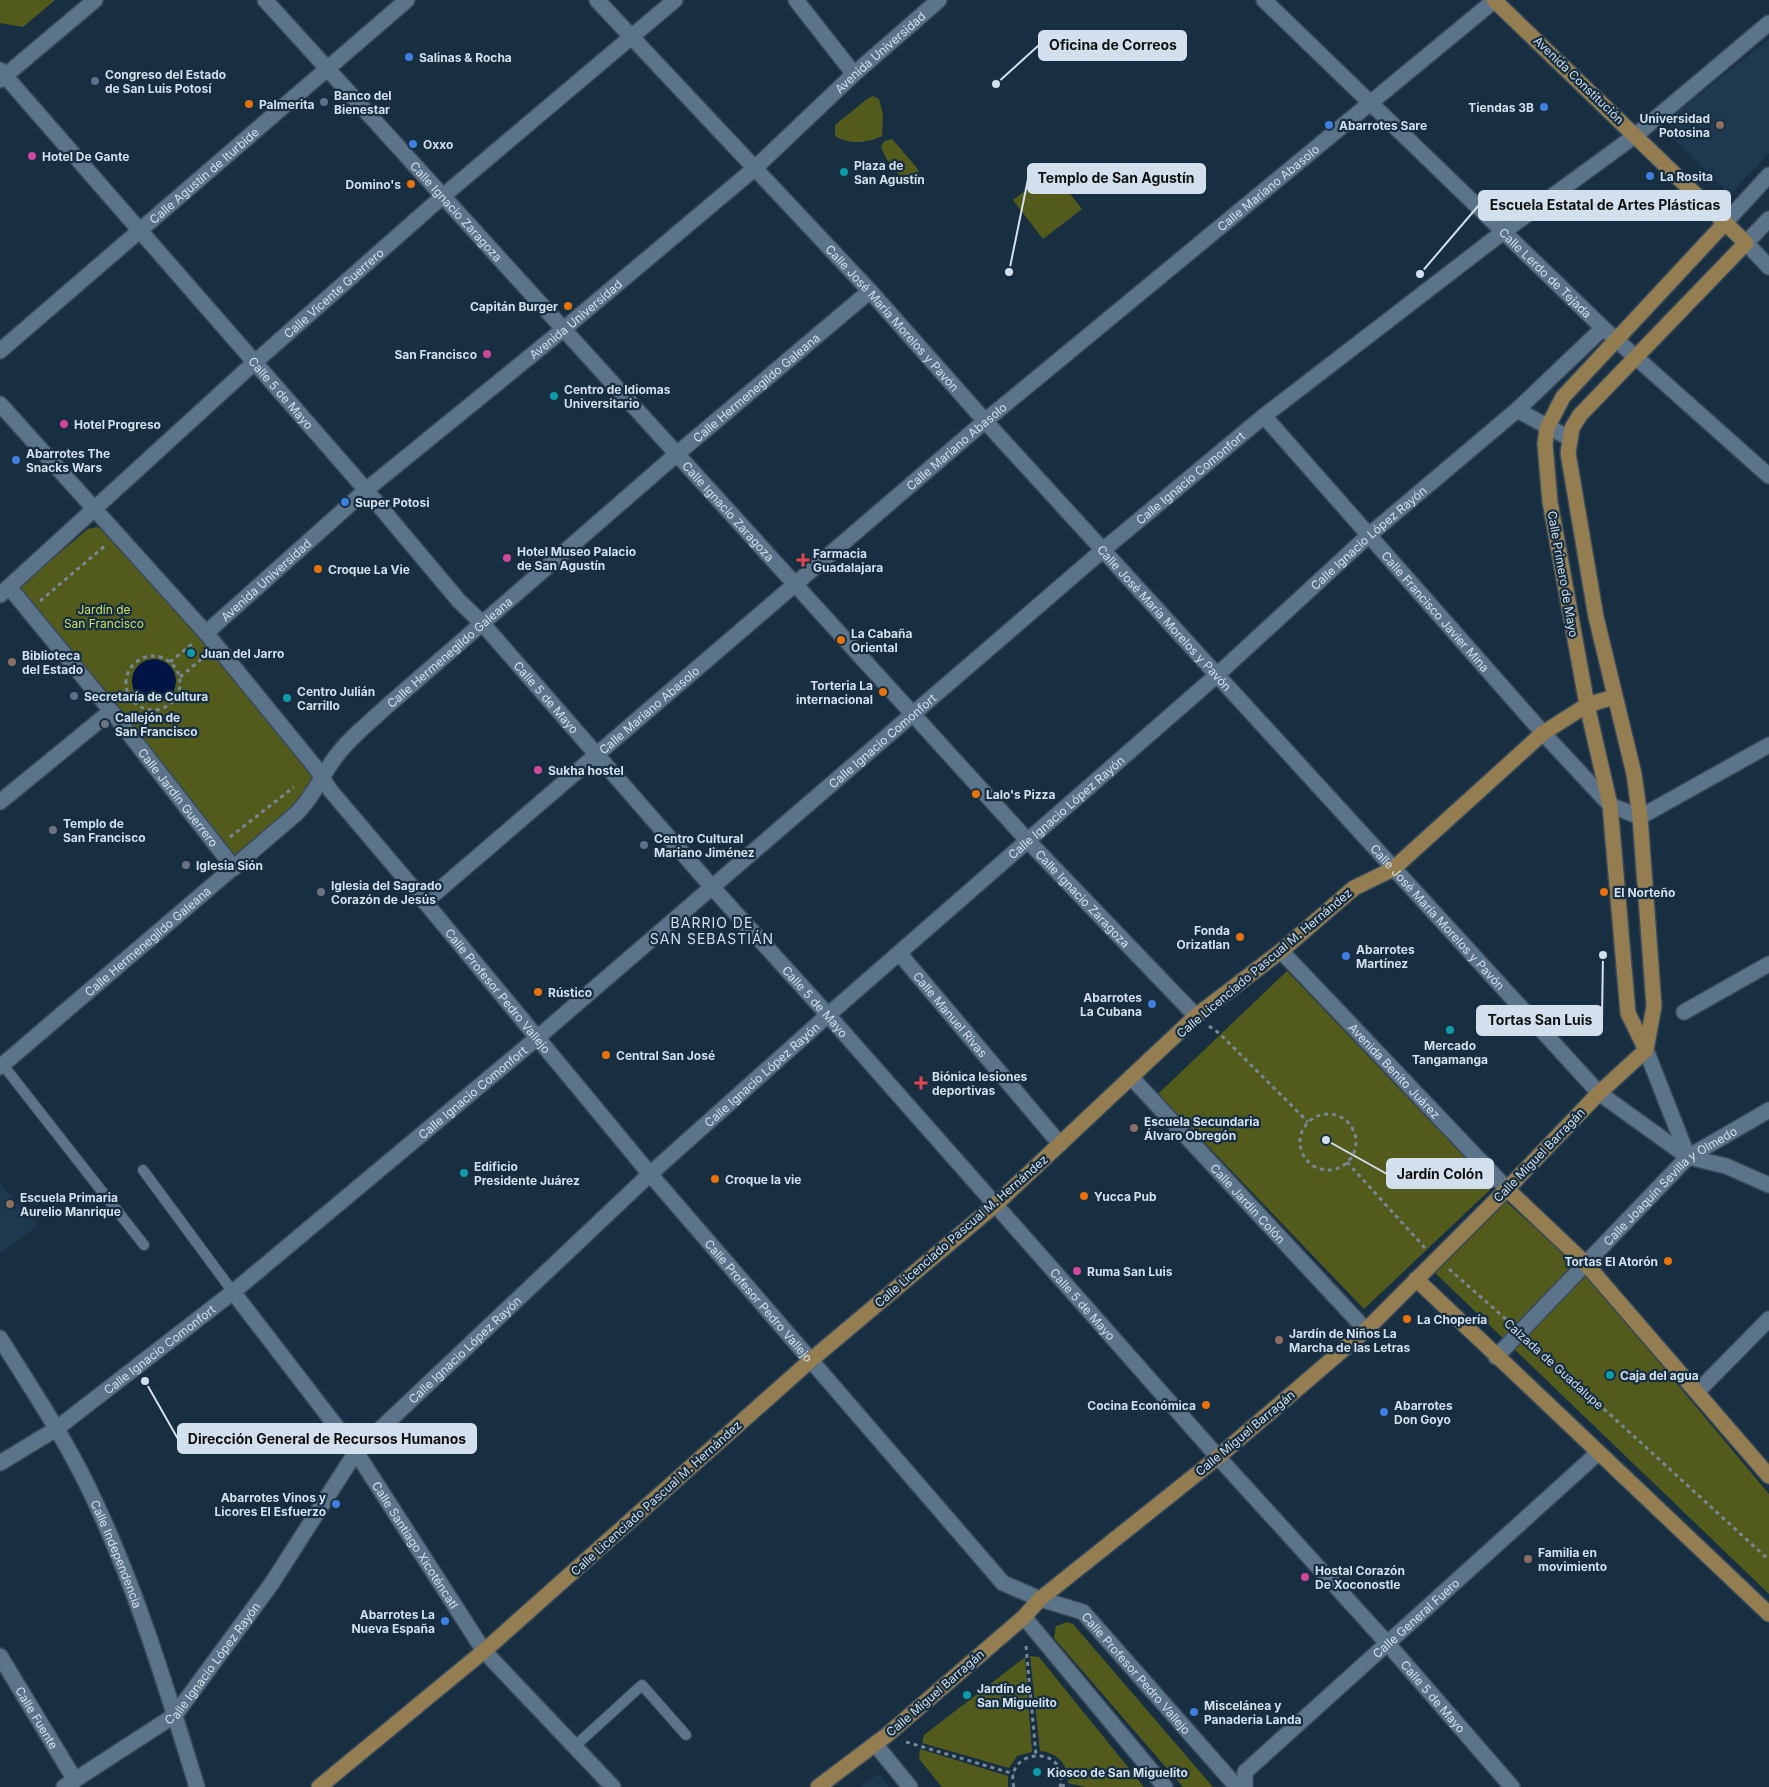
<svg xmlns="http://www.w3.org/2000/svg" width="1769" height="1787" font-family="Inter,sans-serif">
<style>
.built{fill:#1d384f}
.green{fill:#535b1c;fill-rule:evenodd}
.water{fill:#001546}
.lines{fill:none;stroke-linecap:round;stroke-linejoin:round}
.lane-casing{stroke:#384a5a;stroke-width:12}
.street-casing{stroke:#384a5a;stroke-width:18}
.secondary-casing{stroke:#384a5a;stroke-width:18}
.primary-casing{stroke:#384a5a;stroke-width:18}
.path{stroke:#768797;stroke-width:3;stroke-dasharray:4 4;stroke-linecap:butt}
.lane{stroke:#5c748a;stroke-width:10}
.street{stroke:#5c748a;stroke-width:15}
.secondary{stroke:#5c748a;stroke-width:15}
.primary{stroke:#937d51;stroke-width:15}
.shop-dot{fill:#3f7fe0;stroke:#182e41;stroke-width:2}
.service-dot{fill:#5c6f8a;stroke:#182e41;stroke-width:2}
.food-dot{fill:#e8710a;stroke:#182e41;stroke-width:2}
.education-dot{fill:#8d6e63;stroke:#182e41;stroke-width:2}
.hotel-dot{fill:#d1479c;stroke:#182e41;stroke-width:2}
.culture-dot{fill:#0f9aa8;stroke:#182e41;stroke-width:2}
.health-dot{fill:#e0444e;stroke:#182e41;stroke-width:2}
.worship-dot{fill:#6b7280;stroke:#182e41;stroke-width:2}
.labels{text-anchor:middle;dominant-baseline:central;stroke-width:4.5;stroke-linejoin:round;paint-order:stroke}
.street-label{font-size:12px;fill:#d2dfec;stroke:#182e41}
.poi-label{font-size:12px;font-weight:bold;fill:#d2dfec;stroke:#182e41;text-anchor:start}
.park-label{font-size:12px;fill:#ccde60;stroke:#182e41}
.neighbourhood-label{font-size:14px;letter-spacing:1px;fill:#d2dfec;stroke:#182e41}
.leader{fill:none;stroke:#d2dfec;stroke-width:2}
.callout-dot{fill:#d2dfec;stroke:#182e41;stroke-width:2}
.callout{fill:#d2dfec;stroke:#d2dfec;stroke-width:2}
.callout-label{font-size:14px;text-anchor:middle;font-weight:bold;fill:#111}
</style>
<rect width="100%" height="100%" fill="#182e41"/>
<!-- built -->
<path class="built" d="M1769,39v114l-39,42 -61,-61 3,-18z
M0,1184l38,41 -38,29z
M879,1774l10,13h-30z"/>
<!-- green -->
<path class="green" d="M0,0h55l-32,27 -23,-4z
M873,96l6,3 4,15 -1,22c-14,7 -33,9 -47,0v-11l32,-26z
M892,139l26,30 2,7 -3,6 -7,2c-11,-7 -26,-25 -29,-38l4,-5z
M1052,171l30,38 -39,30 -30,-39z
M97,527l9,4 209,238 -3,20 -78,69 -15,1 -3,-2 -196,-249 -3,-18 3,-4 68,-57zM154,659l13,5c6,12 11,19 3,32l-28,5c-17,-15 -11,-39 12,-42z
M1287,971l206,216 -129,122 -206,-215z
M1503,1199l78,70 188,225v100l-337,-324z
M1067,1622l6,2 140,163h-30l-129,-149 2,-12z
M1030,1656l9,1 105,130h-58l-18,-4c0,-18 -9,-30 -28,-32z
M1025,1657l7,95 -15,4 -8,12 -87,-25 2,-8z
M920,1749l88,27v11h-66l-23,-28z"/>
<!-- water -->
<path class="water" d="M132 681a22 22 0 1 1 44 0a22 22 0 1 1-44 0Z"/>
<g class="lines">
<defs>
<path id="lane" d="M3,1065l141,180
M143,1170l90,122
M575,1746l67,-61 44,50"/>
<g id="street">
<path id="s1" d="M265,0l763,841 168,175"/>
<path id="s2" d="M597,0l273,291 115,130 614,672 89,64 38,9 43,19"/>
<path d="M796,0l58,74"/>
<path id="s3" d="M1264,0l339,328 166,148"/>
<path id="s4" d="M0,70l366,420 93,111 23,22 230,264 116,128 390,442 170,187 124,143"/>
<path d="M0,80l95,-80"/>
<path id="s5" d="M0,351l407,-351"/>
<path id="s6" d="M0,404l206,229 110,135 14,22 95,112 225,272 353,409 37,16"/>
<path d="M1517,410l52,28"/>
<path id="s7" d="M1264,416l279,317 67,72 30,12 129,-72"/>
<path id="s8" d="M9,587l103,125 122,156"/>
<path id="s9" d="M0,595l255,-233 188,-166 232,-196"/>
<path id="s10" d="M206,633l160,-143 199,-162 189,-159 100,-95 85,-74"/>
<path d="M0,802l105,-86"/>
<path id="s11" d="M425,902l560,-481 510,-421"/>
<path id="s12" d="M1281,951l226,238"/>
<path id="s13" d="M899,953l161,191"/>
<path d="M1684,1012l85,-48"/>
<path d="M1646,1050l42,107"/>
<path id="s14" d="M0,1067l297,-254c16,-16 24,-36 37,-54 14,-20 34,-35 52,-52l292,-254 192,-162"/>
<path id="s15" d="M1131,1077l235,253"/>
<path id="s16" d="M233,1292l123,160 128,199 129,136"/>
<path id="s17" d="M0,1338c31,50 65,100 90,153 46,95 76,196 107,296"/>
<path id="s18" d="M1496,1357l192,-200 81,-47"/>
<path d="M1697,1392l72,-73"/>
<path id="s19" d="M0,1463l56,-34 177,-137 304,-254 566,-488 161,-134 239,-184 133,-97 133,-112"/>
<path d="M1024,1617l141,170"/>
<path id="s20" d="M0,1656l75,124"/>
<path d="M875,1744l35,43"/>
<path id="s21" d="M64,1787l111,-72 97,-132 84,-131 294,-278 178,-159 389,-340 152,-140 148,-125 86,-82"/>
<path id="s22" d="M1245,1787v-15l353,-319"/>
</g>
<g id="secondary">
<path d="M1769,219l-23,24 23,24"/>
<path d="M1725,223l44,-48"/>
<path id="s23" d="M1040,1599l43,13 154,175"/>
</g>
<path id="primary" d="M1494,0l252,243 -166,172 -8,13 -4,25 28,164 38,157 6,43 14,189 -8,44
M1646,1050l-18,-37 -18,-208 -23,-100 -37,-203 -5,-58 2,-16 16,-31 162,-174
M1507,1189l79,75 183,212
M1416,1279l353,335
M319,1787l165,-136 327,-291 184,-155 201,-189 85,-65 73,-63 39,-19 150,-136 44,-28 27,-8
M818,1787l69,-52 137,-118 16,-18 178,-142 148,-127 141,-141 92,-96 47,-43"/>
</defs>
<!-- lane casing -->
<use href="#lane" class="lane-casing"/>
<!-- street casing -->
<use href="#street" class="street-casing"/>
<!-- secondary casing -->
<use href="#secondary" class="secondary-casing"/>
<!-- primary casing -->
<use href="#primary" class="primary-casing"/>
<!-- path -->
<path class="path" d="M40,601l66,-56
M126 683a27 27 0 1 1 54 0a27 27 0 1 1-54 0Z
M170,662l23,-19
M180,677l24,-20
M230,837l64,-50
M1209,1026l11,8 88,88
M1300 1142a28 28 0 1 1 56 0a28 28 0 1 1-56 0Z
M1347,1162l78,86
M1449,1269l59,52
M1533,1344l236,216
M1026,1646l10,109
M906,1742l108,32
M1061,1785l8,2
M1014,1787c-11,-39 56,-44 46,0"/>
<!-- lane -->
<use href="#lane" class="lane"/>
<!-- street -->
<use href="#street" class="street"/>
<!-- secondary -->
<use href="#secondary" class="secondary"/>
<!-- primary -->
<use href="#primary" class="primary"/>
</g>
<!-- markers -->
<g class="shop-dot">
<circle cx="409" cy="57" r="5"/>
<circle cx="1544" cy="107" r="5"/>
<circle cx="1329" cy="125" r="5"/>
<circle cx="413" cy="144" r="5"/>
<circle cx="1650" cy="176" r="5"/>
<circle cx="16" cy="460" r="5"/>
<circle cx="345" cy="502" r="5"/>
<circle cx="1346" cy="956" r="5"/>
<circle cx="1152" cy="1004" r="5"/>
<circle cx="1384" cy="1412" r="5"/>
<circle cx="336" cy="1504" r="5"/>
<circle cx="445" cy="1621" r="5"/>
<circle cx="1194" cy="1712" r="5"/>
</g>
<g class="service-dot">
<circle cx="95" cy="81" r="5"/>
<circle cx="324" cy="102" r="5"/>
<circle cx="74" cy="696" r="5"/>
<circle cx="644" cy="845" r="5"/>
</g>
<g class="food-dot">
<circle cx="249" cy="104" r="5"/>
<circle cx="411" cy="184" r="5"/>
<circle cx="568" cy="306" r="5"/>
<circle cx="318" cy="569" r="5"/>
<circle cx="841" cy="640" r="5"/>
<circle cx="883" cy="692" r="5"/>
<circle cx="976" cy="794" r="5"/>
<circle cx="1604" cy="892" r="5"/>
<circle cx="1240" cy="937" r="5"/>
<circle cx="538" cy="992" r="5"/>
<circle cx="606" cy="1055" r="5"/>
<circle cx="715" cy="1179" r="5"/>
<circle cx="1084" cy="1196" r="5"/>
<circle cx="1668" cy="1261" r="5"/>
<circle cx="1407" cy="1319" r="5"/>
<circle cx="1206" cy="1405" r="5"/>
</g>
<g class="education-dot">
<circle cx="1720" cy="125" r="5"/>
<circle cx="12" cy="662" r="5"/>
<circle cx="1134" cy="1128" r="5"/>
<circle cx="10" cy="1204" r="5"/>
<circle cx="1279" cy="1340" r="5"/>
<circle cx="1528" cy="1559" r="5"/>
</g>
<g class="hotel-dot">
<circle cx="32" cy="156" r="5"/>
<circle cx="487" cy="354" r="5"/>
<circle cx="64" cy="424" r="5"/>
<circle cx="507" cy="558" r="5"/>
<circle cx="538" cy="770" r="5"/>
<circle cx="1077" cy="1271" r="5"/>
<circle cx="1305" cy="1577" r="5"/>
</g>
<g class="culture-dot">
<circle cx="844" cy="172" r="5"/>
<circle cx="554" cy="396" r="5"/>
<circle cx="191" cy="653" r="5"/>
<circle cx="287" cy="698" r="5"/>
<circle cx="1450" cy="1030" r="5"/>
<circle cx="464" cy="1173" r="5"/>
<circle cx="1610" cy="1375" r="5"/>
<circle cx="967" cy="1695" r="5"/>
<circle cx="1037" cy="1772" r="5"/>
</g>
<g class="health-dot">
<path d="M800.5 552.5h5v5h5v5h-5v5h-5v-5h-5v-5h5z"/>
<path d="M918.5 1075.5h5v5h5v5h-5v5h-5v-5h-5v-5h5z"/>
</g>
<g class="worship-dot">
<circle cx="105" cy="724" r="5"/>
<circle cx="53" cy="830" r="5"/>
<circle cx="186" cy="865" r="5"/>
<circle cx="321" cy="892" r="5"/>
</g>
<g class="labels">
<!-- street labels -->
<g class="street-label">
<text stroke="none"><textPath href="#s10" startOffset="890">Avenida Universidad</textPath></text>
<text transform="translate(1579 80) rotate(44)">Avenida Constitución</text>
<text stroke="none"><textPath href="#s5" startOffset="269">Calle Agustín de Iturbide</textPath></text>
<text stroke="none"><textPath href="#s11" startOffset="1105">Calle Mariano Abasolo</textPath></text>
<text stroke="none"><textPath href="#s1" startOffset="285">Calle Ignacio Zaragoza</textPath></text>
<text stroke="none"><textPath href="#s3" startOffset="392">Calle Lerdo de Tejada</textPath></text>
<text stroke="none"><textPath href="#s9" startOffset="450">Calle Vicente Guerrero</textPath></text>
<text stroke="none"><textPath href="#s2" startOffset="434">Calle José María Morelos y Pavón</textPath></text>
<text stroke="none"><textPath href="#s10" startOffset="485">Avenida Universidad</textPath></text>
<text stroke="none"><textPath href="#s14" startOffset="1019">Calle Hermenegildo Galeana</textPath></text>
<text stroke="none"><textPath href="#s4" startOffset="428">Calle 5 de Mayo</textPath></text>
<text stroke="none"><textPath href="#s11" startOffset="700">Calle Mariano Abasolo</textPath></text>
<text stroke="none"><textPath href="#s19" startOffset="1546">Calle Ignacio Comonfort</textPath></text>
<text stroke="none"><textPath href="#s1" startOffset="690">Calle Ignacio Zaragoza</textPath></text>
<text stroke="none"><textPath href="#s21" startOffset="1816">Calle Ignacio López Rayón</textPath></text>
<text transform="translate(1563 574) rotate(80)">Calle Primero de Mayo</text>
<text stroke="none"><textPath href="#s10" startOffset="80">Avenida Universidad</textPath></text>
<text stroke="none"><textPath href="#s7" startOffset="260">Calle Francisco Javier Mina</textPath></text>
<text stroke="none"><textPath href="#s2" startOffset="839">Calle José María Morelos y Pavón</textPath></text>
<text stroke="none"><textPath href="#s14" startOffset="614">Calle Hermenegildo Galeana</textPath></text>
<text stroke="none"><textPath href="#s4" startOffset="832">Calle 5 de Mayo</textPath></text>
<text stroke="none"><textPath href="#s11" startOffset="295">Calle Mariano Abasolo</textPath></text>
<text stroke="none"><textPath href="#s19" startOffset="1141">Calle Ignacio Comonfort</textPath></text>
<text stroke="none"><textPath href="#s8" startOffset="270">Calle Jardín Guerrero</textPath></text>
<text stroke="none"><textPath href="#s21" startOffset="1411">Calle Ignacio López Rayón</textPath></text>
<text stroke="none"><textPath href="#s1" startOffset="1215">Calle Ignacio Zaragoza</textPath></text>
<text stroke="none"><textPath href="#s2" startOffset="1244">Calle José María Morelos y Pavón</textPath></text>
<text stroke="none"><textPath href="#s14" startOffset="194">Calle Hermenegildo Galeana</textPath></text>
<text transform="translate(1264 963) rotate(-40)">Calle Licenciado Pascual M. Hernández</text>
<text stroke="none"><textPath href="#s6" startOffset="770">Calle Profesor Pedro Vallejo</textPath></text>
<text stroke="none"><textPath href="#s4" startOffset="1238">Calle 5 de Mayo</textPath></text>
<text stroke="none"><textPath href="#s13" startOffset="80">Calle Manuel Rivas</textPath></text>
<text stroke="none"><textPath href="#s12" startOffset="165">Avenida Benito Juárez</textPath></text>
<text stroke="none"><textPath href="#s21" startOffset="1006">Calle Ignacio López Rayón</textPath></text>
<text stroke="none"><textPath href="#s19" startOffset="601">Calle Ignacio Comonfort</textPath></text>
<text transform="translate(1539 1155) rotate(-46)">Calle Miguel Barragán</text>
<text stroke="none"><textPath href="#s18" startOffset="245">Calle Joaquín Sevilla y Olmedo</textPath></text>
<text stroke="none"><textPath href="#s15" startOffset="172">Calle Jardín Colón</textPath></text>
<text transform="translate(961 1231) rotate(-41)">Calle Licenciado Pascual M. Hernández</text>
<text stroke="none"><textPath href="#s6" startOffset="1175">Calle Profesor Pedro Vallejo</textPath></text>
<text stroke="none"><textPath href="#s4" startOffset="1642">Calle 5 de Mayo</textPath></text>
<text stroke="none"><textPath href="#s19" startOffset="196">Calle Ignacio Comonfort</textPath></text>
<text stroke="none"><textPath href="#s21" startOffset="601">Calle Ignacio López Rayón</textPath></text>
<text transform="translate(1554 1364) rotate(42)">Calzada de Guadalupe</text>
<text transform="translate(1245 1433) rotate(-40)">Calle Miguel Barragán</text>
<text transform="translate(656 1498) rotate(-42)">Calle Licenciado Pascual M. Hernández</text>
<text stroke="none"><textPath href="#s16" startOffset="312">Calle Santiago Xicoténcatl</textPath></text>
<text stroke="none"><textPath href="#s17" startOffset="246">Calle Independencia</textPath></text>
<text stroke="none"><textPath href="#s22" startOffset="245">Calle General Fuero</textPath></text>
<text stroke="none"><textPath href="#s21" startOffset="196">Calle Ignacio López Rayón</textPath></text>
<text stroke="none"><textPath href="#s23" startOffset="126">Calle Profesor Pedro Vallejo</textPath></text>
<text transform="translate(935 1693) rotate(-41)">Calle Miguel Barragán</text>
<text stroke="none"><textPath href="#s4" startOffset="2168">Calle 5 de Mayo</textPath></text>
<text stroke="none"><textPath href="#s20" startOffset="72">Calle Fuente</textPath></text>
</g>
<!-- poi labels -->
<g class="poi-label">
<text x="419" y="57">Salinas &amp; Rocha</text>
<text x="105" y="74">Congreso del Estado<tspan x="105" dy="14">de San Luis Potosí</tspan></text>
<text x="334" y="95">Banco del<tspan x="334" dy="14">Bienestar</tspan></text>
<text x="259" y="104">Palmerita</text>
<text x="1534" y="107" text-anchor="end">Tiendas 3B</text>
<text x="1710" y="118" text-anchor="end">Universidad<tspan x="1710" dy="14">Potosina</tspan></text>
<text x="1339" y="125">Abarrotes Sare</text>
<text x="423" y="144">Oxxo</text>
<text x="42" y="156">Hotel De Gante</text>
<text x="854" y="165">Plaza de<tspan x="854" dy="14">San Agustín</tspan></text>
<text x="1660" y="176">La Rosita</text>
<text x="401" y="184" text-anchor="end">Domino's</text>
<text x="558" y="306" text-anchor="end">Capitán Burger</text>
<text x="477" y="354" text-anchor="end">San Francisco</text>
<text x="564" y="389">Centro de Idiomas<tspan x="564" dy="14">Universitario</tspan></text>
<text x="74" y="424">Hotel Progreso</text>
<text x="26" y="453">Abarrotes The<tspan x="26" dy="14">Snacks Wars</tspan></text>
<text x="355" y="502">Super Potosi</text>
<text x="517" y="551">Hotel Museo Palacio<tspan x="517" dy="14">de San Agustín</tspan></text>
<text x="813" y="553">Farmacia<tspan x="813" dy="14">Guadalajara</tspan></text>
<text x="328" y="569">Croque La Vie</text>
<text x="851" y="633">La Cabaña<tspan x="851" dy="14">Oriental</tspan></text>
<text x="201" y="653">Juan del Jarro</text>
<text x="22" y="655">Biblioteca<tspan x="22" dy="14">del Estado</tspan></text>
<text x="873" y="685" text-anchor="end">Torteria La<tspan x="873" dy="14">internacional</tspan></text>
<text x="297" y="691">Centro Julián<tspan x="297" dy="14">Carrillo</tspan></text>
<text x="84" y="696">Secretaría de Cultura</text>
<text x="115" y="717">Callejón de<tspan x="115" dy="14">San Francisco</tspan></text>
<text x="548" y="770">Sukha hostel</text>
<text x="986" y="794">Lalo's Pizza</text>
<text x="63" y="823">Templo de<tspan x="63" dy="14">San Francisco</tspan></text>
<text x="654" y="838">Centro Cultural<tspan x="654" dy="14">Mariano Jiménez</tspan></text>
<text x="196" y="865">Iglesia Sión</text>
<text x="331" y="885">Iglesia del Sagrado<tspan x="331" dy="14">Corazón de Jesús</tspan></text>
<text x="1614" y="892">El Norteño</text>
<text x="1230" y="930" text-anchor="end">Fonda<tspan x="1230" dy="14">Orizatlan</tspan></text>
<text x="1356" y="949">Abarrotes<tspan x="1356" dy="14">Martínez</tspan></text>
<text x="548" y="992">Rústico</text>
<text x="1142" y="997" text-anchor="end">Abarrotes<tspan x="1142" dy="14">La Cubana</tspan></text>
<text x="1450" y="1045" text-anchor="middle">Mercado<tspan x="1450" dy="14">Tangamanga</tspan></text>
<text x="616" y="1055">Central San José</text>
<text x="932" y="1076">Biónica lesiones<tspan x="932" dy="14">deportivas</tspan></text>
<text x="1144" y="1121">Escuela Secundaria<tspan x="1144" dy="14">Álvaro Obregón</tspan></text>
<text x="474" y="1166">Edificio<tspan x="474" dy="14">Presidente Juárez</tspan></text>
<text x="725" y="1179">Croque la vie</text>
<text x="1094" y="1196">Yucca Pub</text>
<text x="20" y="1197">Escuela Primaria<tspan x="20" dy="14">Aurelio Manrique</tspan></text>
<text x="1658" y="1261" text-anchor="end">Tortas El Atorón</text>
<text x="1087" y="1271">Ruma San Luis</text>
<text x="1417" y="1319">La Chopería</text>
<text x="1289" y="1333">Jardín de Niños La<tspan x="1289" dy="14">Marcha de las Letras</tspan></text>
<text x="1620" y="1375">Caja del agua</text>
<text x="1196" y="1405" text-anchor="end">Cocina Económica</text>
<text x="1394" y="1405">Abarrotes<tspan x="1394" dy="14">Don Goyo</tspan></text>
<text x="326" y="1497" text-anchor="end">Abarrotes Vinos y<tspan x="326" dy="14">Licores El Esfuerzo</tspan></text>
<text x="1538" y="1552">Familia en<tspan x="1538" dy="14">movimiento</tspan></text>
<text x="1315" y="1570">Hostal Corazón<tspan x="1315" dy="14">De Xoconostle</tspan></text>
<text x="435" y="1614" text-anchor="end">Abarrotes La<tspan x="435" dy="14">Nueva España</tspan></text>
<text x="977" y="1688">Jardín de<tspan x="977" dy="14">San Miguelito</tspan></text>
<text x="1204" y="1705">Miscelánea y<tspan x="1204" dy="14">Panaderia Landa</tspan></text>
<text x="1047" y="1772">Kiosco de San Miguelito</text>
</g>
<!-- park labels -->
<g class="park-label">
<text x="104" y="609">Jardín de<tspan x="104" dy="14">San Francisco</tspan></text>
</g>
<!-- neighbourhood labels -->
<g class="neighbourhood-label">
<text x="712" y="922">BARRIO DE<tspan x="712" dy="16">SAN SEBASTIÁN</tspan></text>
</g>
</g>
<!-- callouts -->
<path class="leader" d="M996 84L1039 45M1009 272L1028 179M1420 274L1479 205M1603 955L1602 1020M1326 1140L1387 1174M145 1381L178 1439"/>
<g class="callout-dot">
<circle cx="996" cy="84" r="5"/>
<circle cx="1009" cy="272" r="5"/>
<circle cx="1420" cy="274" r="5"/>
<circle cx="1603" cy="955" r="5"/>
<circle cx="1326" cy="1140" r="5"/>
<circle cx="145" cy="1381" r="5"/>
</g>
<g class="callout">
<rect x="1039" y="31" width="147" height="29" rx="5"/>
<rect x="1028" y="164" width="177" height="29" rx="5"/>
<rect x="1479" y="191" width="251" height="29" rx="5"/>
<rect x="1477" y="1006" width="125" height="29" rx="5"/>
<rect x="1387" y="1159" width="106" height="29" rx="5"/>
<rect x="178" y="1424" width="298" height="29" rx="5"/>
</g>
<g class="callout-label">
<text x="1113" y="50">Oficina de Correos</text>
<text x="1116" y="183">Templo de San Agustín</text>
<text x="1605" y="210">Escuela Estatal de Artes Plásticas</text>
<text x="1540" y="1025">Tortas San Luis</text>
<text x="1440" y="1179">Jardín Colón</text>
<text x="327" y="1444">Dirección General de Recursos Humanos</text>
</g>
</svg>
